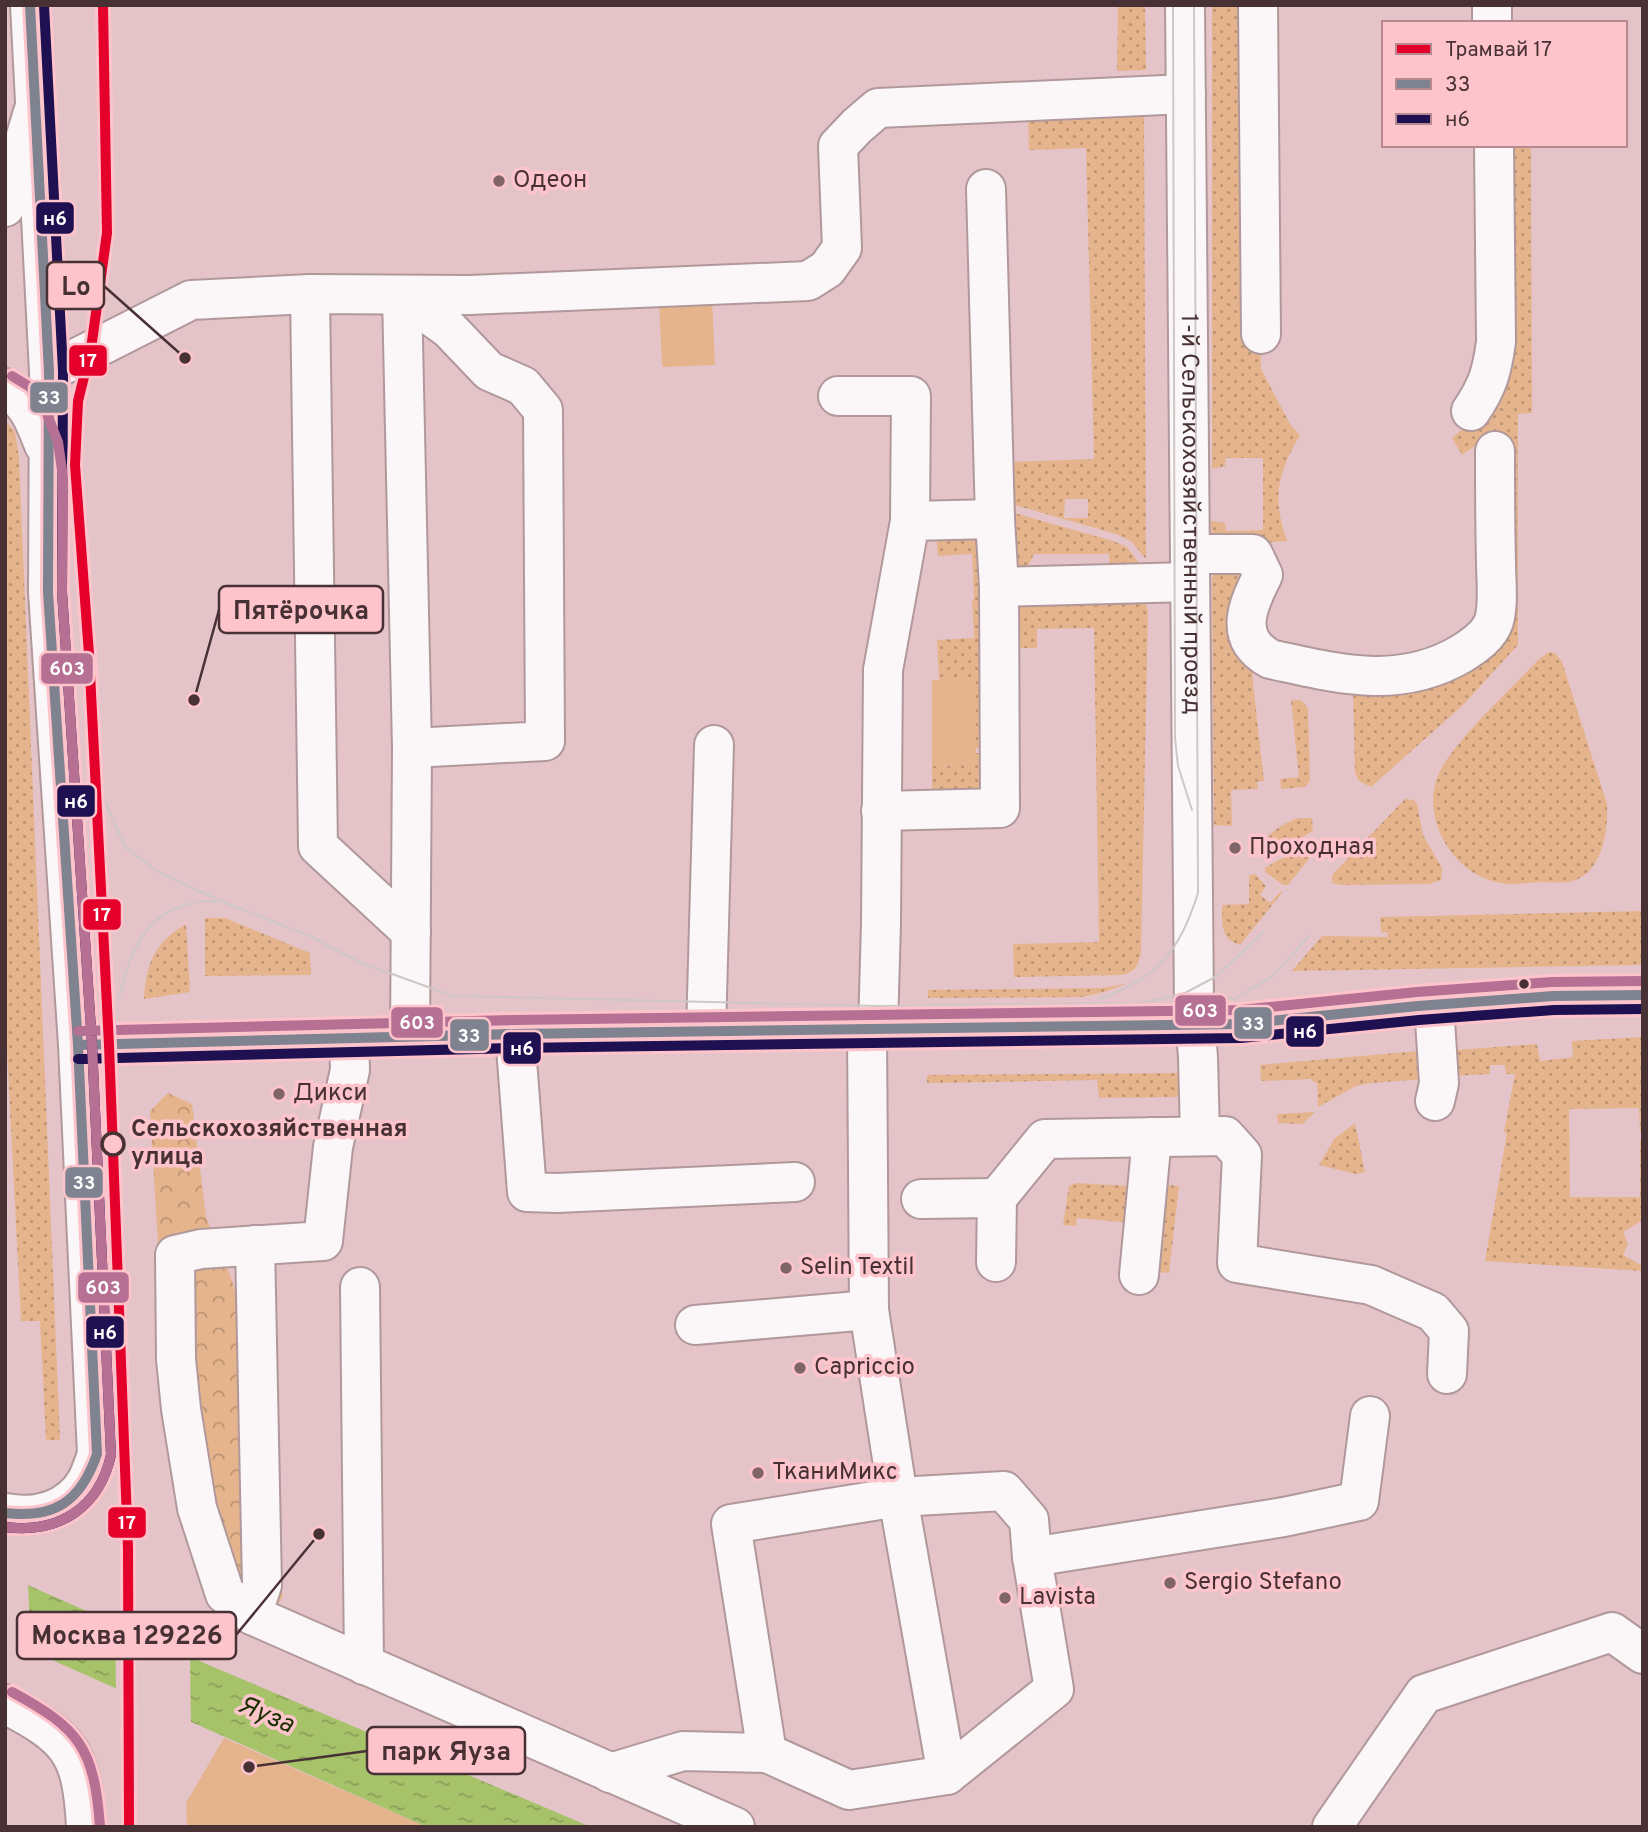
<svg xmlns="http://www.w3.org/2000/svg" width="1648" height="1832" font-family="Overpass,sans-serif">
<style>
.grass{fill:url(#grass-dots);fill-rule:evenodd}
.forest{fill:url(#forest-crowns)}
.park{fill:#e5b48c}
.water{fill:url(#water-ripples)}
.pier{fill:#e4c4c8}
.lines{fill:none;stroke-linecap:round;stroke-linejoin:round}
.minor-casing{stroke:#b0989b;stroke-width:42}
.major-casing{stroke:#b0989b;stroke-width:42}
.minor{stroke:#fbf6f7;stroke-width:38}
.major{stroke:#fbf6f7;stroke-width:38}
.tram{stroke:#cfc6c7;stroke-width:2}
.bus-1-casing{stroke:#fec4cb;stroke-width:16}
.bus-2-casing{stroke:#fec4cb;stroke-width:16}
.bus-3-casing{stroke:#fec4cb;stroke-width:16}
.bus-1{stroke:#7f828f;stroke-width:10}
.bus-2{stroke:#1f1051;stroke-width:10}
.bus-3{stroke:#b67093;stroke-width:10}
.tram-1-casing{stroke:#fec4cb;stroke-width:16}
.tram-1{stroke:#e4002b;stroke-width:10}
.poi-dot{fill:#7f6468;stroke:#fec4cb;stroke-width:2.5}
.bus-dot{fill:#483134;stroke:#fec4cb;stroke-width:2.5}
.stop-dot{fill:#fec4cb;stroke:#483134;stroke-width:3.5}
.labels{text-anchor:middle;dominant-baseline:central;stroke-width:7;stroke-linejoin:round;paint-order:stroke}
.poi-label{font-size:24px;fill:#483134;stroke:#fec4cb;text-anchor:start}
.street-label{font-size:24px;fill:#483134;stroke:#fec4cb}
.stop-label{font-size:24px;font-weight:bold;fill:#483134;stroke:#fec4cb;text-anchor:start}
.water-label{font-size:26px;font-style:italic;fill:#1b3000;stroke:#fec4cb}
.leader{fill:none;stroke:#483134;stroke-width:2.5}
.callout-dot{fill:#483134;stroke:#fec4cb;stroke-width:2.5}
.callout{fill:#fec4cb;stroke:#483134;stroke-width:2.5}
.callout-label{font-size:26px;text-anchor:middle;font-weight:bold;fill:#483134}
.line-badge{stroke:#fec4cb;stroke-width:2.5}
.badge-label{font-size:19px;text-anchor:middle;font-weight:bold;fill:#fff}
</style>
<defs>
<pattern id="grass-dots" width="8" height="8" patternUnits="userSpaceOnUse" patternTransform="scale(1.75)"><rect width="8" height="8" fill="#e5b48c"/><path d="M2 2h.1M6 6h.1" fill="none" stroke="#bc9373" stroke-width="1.8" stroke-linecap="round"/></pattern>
<pattern id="forest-crowns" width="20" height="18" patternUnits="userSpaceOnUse" patternTransform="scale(1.75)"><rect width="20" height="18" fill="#e5b48c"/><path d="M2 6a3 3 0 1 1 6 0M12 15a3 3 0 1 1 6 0" fill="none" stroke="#bc9373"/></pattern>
<pattern id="water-ripples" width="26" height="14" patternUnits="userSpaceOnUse" patternTransform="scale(1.75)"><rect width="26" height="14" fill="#a6c36a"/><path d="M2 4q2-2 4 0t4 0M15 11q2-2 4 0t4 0" fill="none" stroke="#899f58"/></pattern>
</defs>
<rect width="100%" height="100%" fill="#e4c4c8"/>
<!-- grass -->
<path class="grass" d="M1118,5h27l1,65 -29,1z
M1212,5h40l9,364 29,55 10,11c-23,39 -28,63 -13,106 -15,1 -62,7 -72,-4 -4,-4 -4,-10 -4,-16l14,2 1,8 37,-1v-72h-37l-1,8 -13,3z
M1144,109l2,450 -15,-18 -15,-7 -105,-30 -1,-42 84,-3 -8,-311 -57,2 -1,-40zM1088,499v19h-24l1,-19z
M1502,145h29l1,268 -14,1v231l-56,61 -91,81 -12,-6 -4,-8 -2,-83 -61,-14 -40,-2 12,107 -7,1 1,7 -27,1 1,36 -18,-1 -2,-247 3,-5 19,-3 8,10 11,79 222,-3 11,-218 -24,17 -10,-17 24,-20z
M5,420l10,12 4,26 41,982h-14l-6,-119h-19l-16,-309z
M1004,510l109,31 14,6 15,20 -32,10 -1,-23h-75l-11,21 -6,-4z
M936,530l43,3 10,215h-13v-68h-37l-2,-40 37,-2 -2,-38 2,-1 -2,-45 -34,2z
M1143,597l5,14 -7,340c-2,13 -5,21 -19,24l-108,2 -1,-33 86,-2 -5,-314 -57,1v19h-24l1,-36 14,-10z
M1549,652l6,1 7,9 45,142c1,25 -3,64 -31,76 -10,4 -26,2 -37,2 -14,1 -29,4 -43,0 -43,-10 -74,-61 -59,-104 12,-33 75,-90 101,-118z
M1291,700h10l7,8 2,73 -5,6 -24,2 -1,-10 19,-2z
M975,753h14l1,38 -58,10v-35l43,-1z
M1405,799l9,1 3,4 6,31 19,33 -1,12 -12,4 -88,1 -9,-2v-8z
M1298,818h14l1,13 -46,26 -6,-1 -2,-8c9,-15 23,-24 39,-30z
M1310,842l-1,17 -21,26h-5l-18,-13v-4z
M1255,874l11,12 -6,9 10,8 11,-12 1,2 -42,52c-20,-6 -18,-22 -18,-40l27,-1v-29z
M1643,911v54l-351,6 30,-35 66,1 -1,-5 -6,1 -1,-16z
M205,918h20l85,35 1,22 -106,1z
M186,924l4,68 -46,7c2,-36 11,-57 42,-75z
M1126,984l-22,8 -22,5 -154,1v-8l174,-2z
M1643,1037v95h-3l-1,-24 -70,1 1,88h70v-57h3v80l-20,12 5,12 -5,11 20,11v5l-158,-10 22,-128 -3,-1 11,-58h-9l-1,-9h-15v9l-38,2 -9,-25 94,-7 3,17 33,-4 -1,-16z
M1430,1050l-5,29 -54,4 -15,3 -38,21 -1,-25h-4l-1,-3 -51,2 -1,-16z
M1189,1073l-5,18 -8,6 -77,1 -2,-18 -170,3v-8z
M1315,1112l-13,12 -24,-1 -1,-9z
M1355,1123l10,49 -9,2 -37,-9 15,-26z
M1076,1183l54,3 2,37 -55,-5 -1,8 -13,-1 6,-39z
M1167,1185l12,1 -10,87 -12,-1z"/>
<!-- forest -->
<path class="forest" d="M168,1093l24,11 14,113 26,63 15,60 6,189 30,66 -3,7 -35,-8 -49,-34 -10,-270 -28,-47 -8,-132z"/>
<!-- park -->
<path class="park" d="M712,299l3,66 -53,2 -3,-66z
M932,680h44v85l-44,1z
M224,1738l203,89h-240l-1,-24z"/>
<!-- water -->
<path class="water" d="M5,1575l206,91 380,161h-164l-422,-188z"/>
<!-- pier -->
<path class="pier" d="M5,1572l23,10 3,72 -26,-11z
M115,1620l75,34 1,73 -75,-34z"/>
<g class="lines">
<defs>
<g id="minor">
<path id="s1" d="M1185,5l9,1004 4,48 2,78"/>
<path d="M1258,5l3,329"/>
<path d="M1492,5v18"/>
<path d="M986,189l9,330"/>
<path d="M5,207l28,-95"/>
<path d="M310,294l8,552 93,86"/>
<path d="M402,295l10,453 -2,289"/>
<path d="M402,295l47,34 40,42 34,15 20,24 2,331 -133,7"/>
<path d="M49,372l142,-72 119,-6 160,1 338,-14 19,-12 15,-21 -4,-102 19,-20 21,-18 308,-14"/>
<path d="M838,396h73l-1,125"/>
<path d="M1471,411c17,-25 21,-40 25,-69l-2,-197"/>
<path d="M1190,554h63l10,21c-16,31 -30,63 7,84 66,14 128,32 191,-5 13,-8 28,-18 33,-33 5,-18 2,-40 2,-58 -1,-38 -1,-75 -1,-112"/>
<path d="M881,811l119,-3 -1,-221"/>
<path d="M1434,1005l5,78 -4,18"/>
<path d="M878,1029l3,-106 2,-253 27,-149 85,-2 4,68 191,-5"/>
<path d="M706,1032l8,-287"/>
<path d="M515,1034l12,158 30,1 238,-11"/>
<path d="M349,1039l1,31 -17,77 -10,94 -122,8 -26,6 1,104 5,50 16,99 28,86 27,21 483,212"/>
<path d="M921,1199l76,-1"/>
<path d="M996,1262l1,-64 48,-59 180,-3 17,19 -5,108 134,22 62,27 16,19 -2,43"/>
<path d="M1139,1275l13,-138"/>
<path d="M360,1287l4,378"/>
<path d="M695,1325l174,-15"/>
<path d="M252,1615l10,-30 -7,-340"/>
<path d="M5,1704c65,34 77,48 81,123"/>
<path d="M767,1753l-36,-229 167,-27 -29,-187 -2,-280"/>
<path d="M610,1773l73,-22 84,2 82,37 98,-15 -49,-278 106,-6 25,29 3,37 252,-40 75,-16 11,-85"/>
<path d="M947,1775l107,-86 -22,-132"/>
<path d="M1332,1827l92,-133 188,-62 31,22"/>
</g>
<path id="major" d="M5,388c24,15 29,32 39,57
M78,1045l437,-11 726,-10 177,-18 135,-10 90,-1
M5,1513c32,6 65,-3 82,-33 4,-8 7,-17 10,-26l-19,-409 -30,-453 1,-220 -19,-367"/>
</defs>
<!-- minor casing -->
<use href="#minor" class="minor-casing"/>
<!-- major casing -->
<use href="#major" class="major-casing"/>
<!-- minor -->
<use href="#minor" class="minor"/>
<!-- major -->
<use href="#major" class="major"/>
<!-- tram -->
<path class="tram" d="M1173,5l2,733 3,28 14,44
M95,780l31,68 34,25 68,31 82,32 49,26 94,34 425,10 265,-3 42,-10 32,-17 46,-44
M119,998c10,-38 20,-77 61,-91 13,-5 23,-7 37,-5
M1099,999c59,-21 81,-48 99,-106l-4,-888
M1171,1002l65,-4 37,-22 37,-41"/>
<defs>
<path id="bus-1" d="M78,1045l437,-11 726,-10 177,-18 135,-10 90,-1
M5,1513c50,6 76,-12 92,-59l-19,-409 -30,-453 1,-220 -19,-367"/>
<path id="bus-2" d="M78,1059l437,-11 726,-10 178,-18 135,-10 89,-1
M5,1527c54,7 94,-19 106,-72l-19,-411 -30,-452 1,-221 -19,-366"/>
<path id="bus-3" d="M78,1031l437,-11 725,-10 177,-18 135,-10 91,-1
M5,1527c54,7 94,-19 106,-72l-19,-411 -30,-452 1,-115 -5,-35 -13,-33 -15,-22 -18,-11
M12,1692c68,37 82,56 88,134"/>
</defs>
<!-- bus-1 casing -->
<use href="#bus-1" class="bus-1-casing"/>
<!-- bus-2 casing -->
<use href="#bus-2" class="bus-2-casing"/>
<!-- bus-3 casing -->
<use href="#bus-3" class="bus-3-casing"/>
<!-- bus-1 -->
<use href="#bus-1" class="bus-1"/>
<!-- bus-2 -->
<use href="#bus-2" class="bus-2"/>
<!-- bus-3 -->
<use href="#bus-3" class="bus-3"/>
<defs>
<path id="tram-1" d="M103,5l4,228 -16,116 -13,52 -3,64 14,189 20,391 19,503 1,279"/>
</defs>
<!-- tram-1 casing -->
<use href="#tram-1" class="tram-1-casing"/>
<!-- tram-1 -->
<use href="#tram-1" class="tram-1"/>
</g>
<!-- markers -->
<g class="poi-dot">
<circle cx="499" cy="181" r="7"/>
<circle cx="1235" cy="848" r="7"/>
<circle cx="279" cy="1094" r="7"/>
<circle cx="786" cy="1268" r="7"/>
<circle cx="800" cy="1368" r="7"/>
<circle cx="758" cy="1473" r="7"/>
<circle cx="1170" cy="1583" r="7"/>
<circle cx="1005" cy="1598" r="7"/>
</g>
<circle class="bus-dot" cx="1524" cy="984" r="6"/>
<circle class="stop-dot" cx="113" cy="1144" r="11"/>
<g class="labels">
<!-- poi labels -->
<g class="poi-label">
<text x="513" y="181">Одеон</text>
<text x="1249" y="848">Проходная</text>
<text x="293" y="1094">Дикси</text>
<text x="800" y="1268">Selin Textil</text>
<text x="814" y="1368">Capriccio</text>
<text x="772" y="1473">ТканиМикс</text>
<text x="1184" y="1583">Sergio Stefano</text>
<text x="1019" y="1598">Lavista</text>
</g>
<!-- street labels -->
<g class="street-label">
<text stroke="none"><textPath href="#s1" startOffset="509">1-й Сельскохозяйственный проезд</textPath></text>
</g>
<!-- stop labels -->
<g class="stop-label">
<text x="131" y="1130">Сельскохозяйственная<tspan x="131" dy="28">улица</tspan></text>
</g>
<!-- water labels -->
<g class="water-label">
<text transform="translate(266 1716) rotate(23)">Яуза</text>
</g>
</g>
<!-- callouts -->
<path class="leader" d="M185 358L104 286M194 700L219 610M319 1534L236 1635M249 1767L367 1751"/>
<g class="callout-dot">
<circle cx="185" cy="358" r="7"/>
<circle cx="194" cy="700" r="7"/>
<circle cx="319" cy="1534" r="7"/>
<circle cx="249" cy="1767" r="7"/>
</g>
<g class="callout">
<rect x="47" y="262" width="57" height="47" rx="7"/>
<rect x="219" y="586" width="164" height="47" rx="7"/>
<rect x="17" y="1612" width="219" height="47" rx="7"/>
<rect x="367" y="1727" width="158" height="47" rx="7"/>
</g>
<g class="callout-label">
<text x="76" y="295">Lo</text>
<text x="301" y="619">Пятёрочка</text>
<text x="127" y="1644">Москва 129226</text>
<text x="446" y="1760">парк Яуза</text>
</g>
<g class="line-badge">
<rect x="35" y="201" width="40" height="34" rx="7" fill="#1f1051"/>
<rect x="68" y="344" width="40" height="33" rx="7" fill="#e4002b"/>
<rect x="29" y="381" width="40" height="33" rx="7" fill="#7f828f"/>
<rect x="40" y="652" width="54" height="33" rx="7" fill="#b67093"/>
<rect x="56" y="784" width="40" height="34" rx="7" fill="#1f1051"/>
<rect x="82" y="898" width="40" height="33" rx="7" fill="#e4002b"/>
<rect x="1174" y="994" width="53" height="33" rx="7" fill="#b67093"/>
<rect x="390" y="1006" width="54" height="33" rx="7" fill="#b67093"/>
<rect x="1233" y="1006" width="40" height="34" rx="7" fill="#7f828f"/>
<rect x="1285" y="1015" width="40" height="33" rx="7" fill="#1f1051"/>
<rect x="449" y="1018" width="41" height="34" rx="7" fill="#7f828f"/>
<rect x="502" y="1031" width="40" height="34" rx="7" fill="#1f1051"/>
<rect x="64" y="1166" width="40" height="33" rx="7" fill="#7f828f"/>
<rect x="77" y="1271" width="53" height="33" rx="7" fill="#b67093"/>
<rect x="85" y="1315" width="40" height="34" rx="7" fill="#1f1051"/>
<rect x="107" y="1506" width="40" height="33" rx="7" fill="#e4002b"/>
</g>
<g class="badge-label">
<text x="55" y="225">н6</text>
<text x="88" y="367">17</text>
<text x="49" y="404">33</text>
<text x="67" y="675">603</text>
<text x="76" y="808">н6</text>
<text x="102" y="921">17</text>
<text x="1200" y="1017">603</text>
<text x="417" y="1029">603</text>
<text x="1253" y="1030">33</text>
<text x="1305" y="1038">н6</text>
<text x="469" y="1042">33</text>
<text x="522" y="1055">н6</text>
<text x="84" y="1189">33</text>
<text x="103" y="1294">603</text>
<text x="105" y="1339">н6</text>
<text x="127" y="1529">17</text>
</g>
<!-- border -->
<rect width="1648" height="1832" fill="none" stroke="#483134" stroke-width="14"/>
<!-- legend -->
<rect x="1382" y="21" width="245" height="126" fill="#fec4cb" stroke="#b5898f" stroke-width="2"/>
<rect x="1396" y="44" width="35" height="10" fill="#e4002b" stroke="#b5898f" stroke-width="2"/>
<text x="1445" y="56" font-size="21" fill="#483134">Трамвай 17</text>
<rect x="1396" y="79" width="35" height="10" fill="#7f828f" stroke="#b5898f" stroke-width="2"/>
<text x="1445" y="91" font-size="21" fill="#483134">33</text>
<rect x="1396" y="114" width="35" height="10" fill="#1f1051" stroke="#b5898f" stroke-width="2"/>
<text x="1445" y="126" font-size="21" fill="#483134">н6</text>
</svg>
